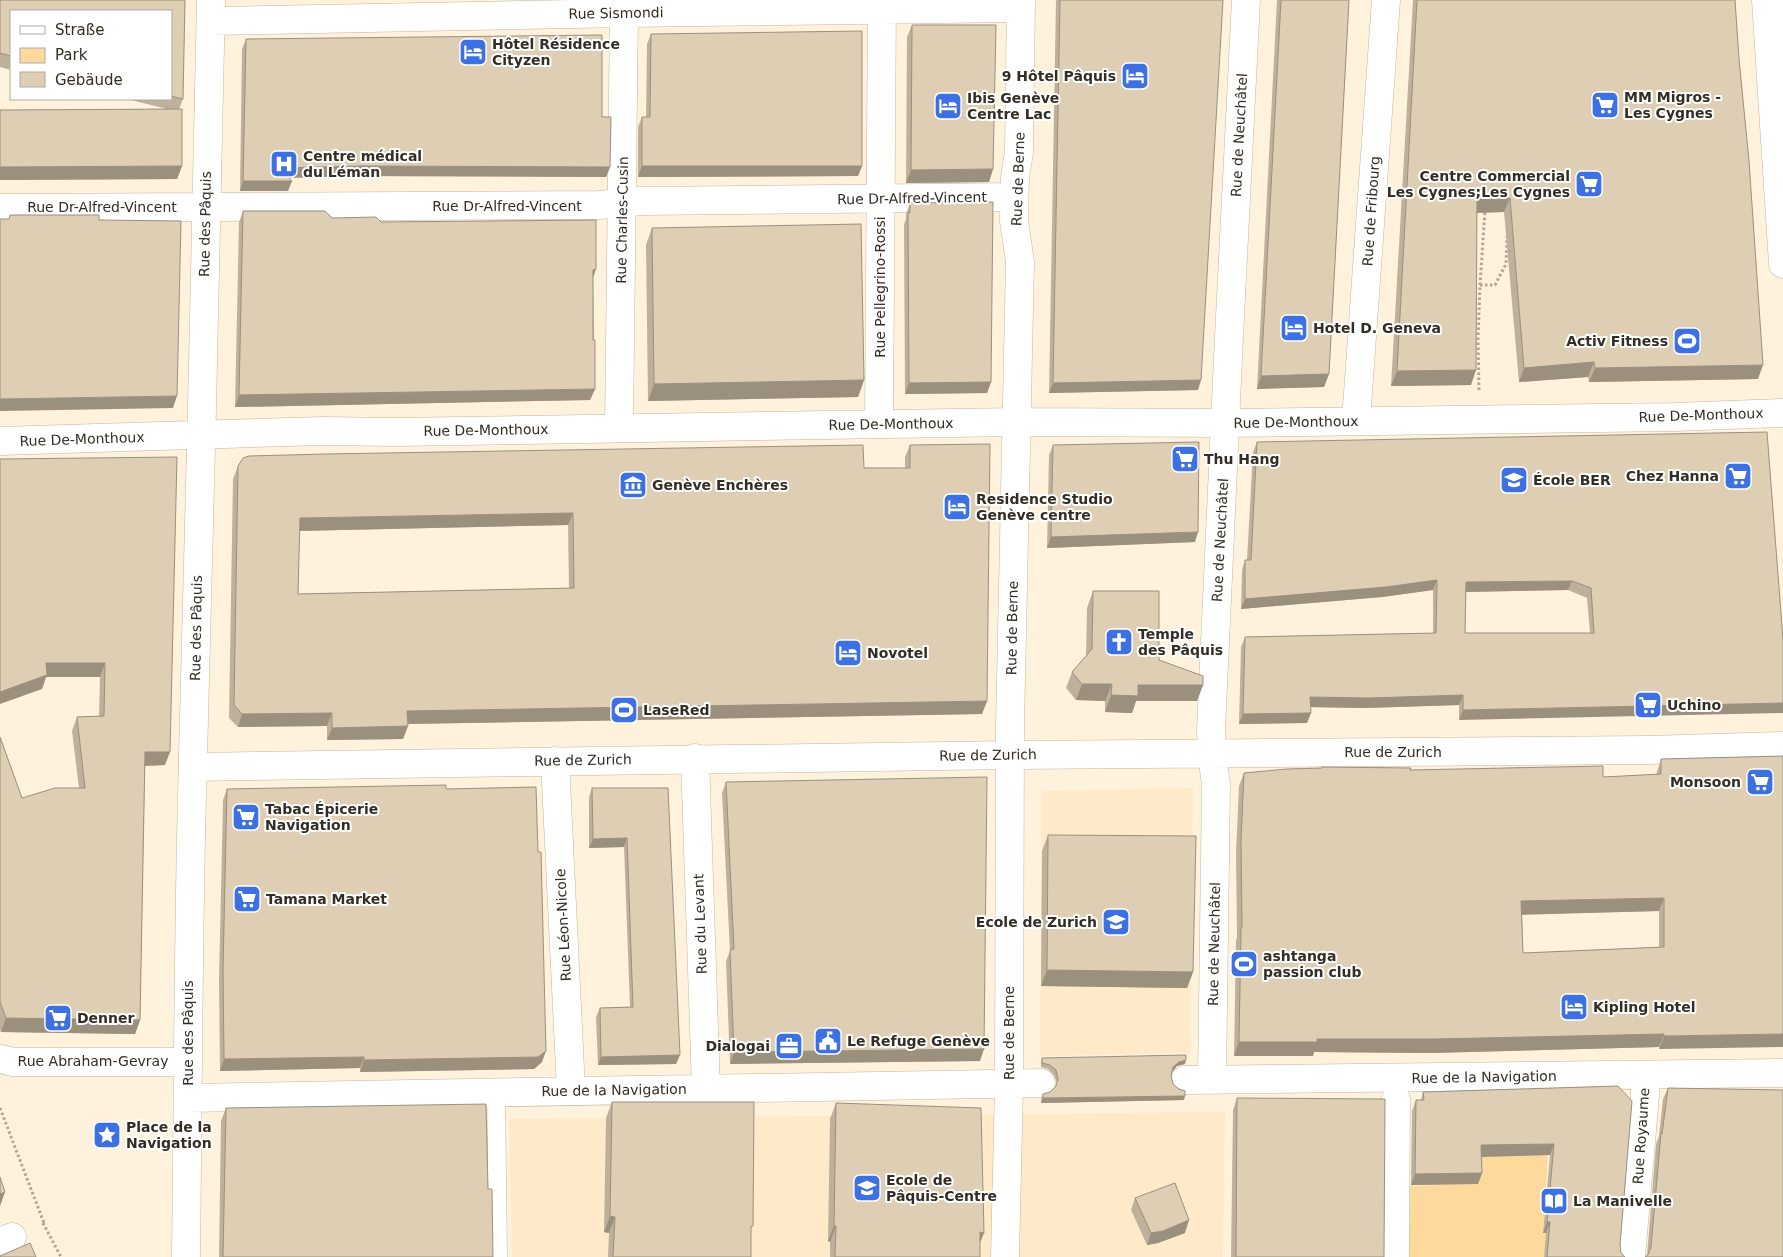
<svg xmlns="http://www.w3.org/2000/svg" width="1783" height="1257" font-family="'DejaVu Sans',sans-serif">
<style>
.built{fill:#feeac8}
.green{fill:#fdd99c}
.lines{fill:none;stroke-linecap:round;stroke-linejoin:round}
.lane-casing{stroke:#c5b59c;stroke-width:19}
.street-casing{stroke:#c5b59c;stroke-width:29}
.secondary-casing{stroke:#c5b59c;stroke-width:29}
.path{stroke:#b0a695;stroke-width:3;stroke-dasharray:2.5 2.5;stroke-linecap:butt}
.lane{stroke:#fff;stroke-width:18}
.street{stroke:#fff;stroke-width:28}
.secondary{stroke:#fff;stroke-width:28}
.wall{fill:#beb19b;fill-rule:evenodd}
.shaded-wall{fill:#9b907e}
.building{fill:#ddceb4;stroke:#9b907e;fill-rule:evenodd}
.labels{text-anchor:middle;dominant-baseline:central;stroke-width:4;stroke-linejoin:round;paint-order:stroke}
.street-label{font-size:14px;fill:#332d23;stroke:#fff}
.poi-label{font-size:14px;font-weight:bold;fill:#332d23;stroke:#fff;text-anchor:start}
</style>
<rect width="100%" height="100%" fill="#fef2dc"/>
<!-- built -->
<path class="built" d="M1193,788l-3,265 -150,3 2,-265z
M1225,1112l-2,145h-711l-3,-138z"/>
<!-- green -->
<path class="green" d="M1548,1155l-5,78h3l-2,24h-138v-71l72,-2 -1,-27z"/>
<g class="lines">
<defs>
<path id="lane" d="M1780,0l3,45
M496,1091l2,166"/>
<path id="street" d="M211,21l413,-8 397,-5
M0,208l599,-3 42,-4 373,-4
M1356,421l30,-421
M879,424l3,-424
M619,428l5,-415
M0,441l322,-10 74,1 621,-10 209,1 449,-6 108,-4
M695,758l11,331
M555,761l16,329
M193,767l817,-12 638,-5 135,-4
M0,1059l13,3h174
M1185,1080l598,-7
M1212,1080l4,-295 -4,-31 -1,-24 18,-393 17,-337
M188,1098l853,-15
M0,1242l12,-5
M186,1257c2,-154 2,-307 6,-461 6,-265 15,-531 19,-796
M1005,1257l4,-173 1,-358 10,-464 -6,-41 1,-44 4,-25 2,-152
M1395,1257l1,-158
M1631,1257l14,-162v-20"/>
<path id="secondary" d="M1766,0l17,264"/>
</defs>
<!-- lane casing -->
<use href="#lane" class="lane-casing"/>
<!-- street casing -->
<use href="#street" class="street-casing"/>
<!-- secondary casing -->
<use href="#secondary" class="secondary-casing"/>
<!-- path -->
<path class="path" d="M1480,285l5,-75
M1479,390l-1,-51 2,-54h15l11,-21 1,-28
M0,1108l44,115
M43,1223l18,34"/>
<!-- lane -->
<use href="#lane" class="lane"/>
<!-- street -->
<use href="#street" class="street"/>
<!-- secondary -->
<use href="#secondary" class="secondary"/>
</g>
<!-- wall -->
<path class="wall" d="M0,0h185l-2,99 -4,10h3v57l-5,13 -177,1v-70l167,-1 -40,-10h44v-88h-160v59l-11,-3z
M1056,0h167l-25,390 -149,3z
M1277,0h72l-20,374 -5,13 -67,2z
M1413,0h322l23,379 -169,3 -1,-5 -69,5 -15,-170 -27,1 -6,172 -80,1z
M912,25l81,144 -4,13 -83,1 1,-146z
M651,34l211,132 -4,10 -220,1v-50l4,-10h4l1,-73z
M246,39l356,78 8,50 -4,10 -248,-1 -68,2 -2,13h-48l2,-142z
M910,203l81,179 -4,11 -82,1 -1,-170 2,-5v-5z
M243,211l138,11 212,56 2,111 -5,11 -355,7 4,-185z
M652,228l212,152 -6,17 -210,4 -2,-156z
M1257,442l526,197 -324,81v-15l-94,3 -55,-1 -3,16 -68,1 2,-77 4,-10 188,-4v-43l-51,7 -141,12 1,-39 3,-10h2l6,-108zM1568,590l19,8 3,35h-125l1,-41z
M910,445l77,256 -5,13 -574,10 -5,15 -76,1v-14l-89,1 -9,-9 4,-239 5,-13 667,2v-11zM568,525l1,63 -271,6 1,-63z
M1053,445l142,97 -148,6 2,-93z
M0,459l165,306 -20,1 -5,254 -5,14 -134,-2 -1,-2v-293l22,61 57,-10 -7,-57 5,-14 22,-1 1,-39h-54l-4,12z
M1093,591l66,69 44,25 -6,16h-61l-4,12 -27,-1v-11l-29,-1 -10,-12 6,-16 14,-16 1,-48z
M1783,756l-124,293v-2l-228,6 -117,-1 -1,4h-79l2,-115 1,-4 -1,-84 3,-67 5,-13 78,-5v-1l281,10 53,-2 5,-16zM1659,911v36l-136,6 -1,-39z
M726,782l254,279 -250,3 -4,-103 4,-10 -8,-158z
M592,788h76l8,276 -78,1 -2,-48 4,-9 30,-1 -6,-160 -35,1v-51z
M227,789h219l96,273 -8,7 -174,3v-4l-140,3 -1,-90 4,-181z
M1048,835l145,137 -6,16 -146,-2 1,-135z
M1042,1058l143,6 -8,2 -5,6 -1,3 2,9 11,16 -143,3v-4l2,-5 7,-2 6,-5 1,-4 -3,-8 -6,-6 -7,-2v-5z
M1618,1086l2,159 1,8 4,4h-81l2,-24h-3l7,-78 -68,2v16l-4,11 -67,1 1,-74 4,-11h5l2,-8z
M1668,1088l115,2 -136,166 9,-112 3,-8 4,-37z
M1237,1098l147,159h-153l2,-147z
M612,1102l139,129v26h-143l1,-24 -5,-1 2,-114z
M836,1103l144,140v14h-150v-15l-2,-1 2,-122z
M226,1108l262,81 5,68h-274l2,-136z
M1135,1198l50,35 -27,10 -11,2 -16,-35z"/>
<!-- shaded-wall -->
<path class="shaded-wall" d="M182,166l-5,13 -177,1v-13z
M362,166l248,1 -4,10 -248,-1 -82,2 3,-10z
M642,166h220l-4,10 -220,1z
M993,169l-4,13 -83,1 5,-13z
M243,181h49l-4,10h-48z
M1510,198l-6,14 -32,1 5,-14z
M596,269l-4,12 1,-11z
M1594,362l-6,15 -69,5 5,-14z
M1763,365l-5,14 -169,3 6,-14z
M1476,370l-5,15 -80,1 6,-15z
M1329,374l-5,13 -67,2 4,-13z
M864,380l-6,17 -210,4 6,-17z
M1201,380l-3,10 -149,3 4,-10z
M991,382l-4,11 -82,1 4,-11z
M595,389l-5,11 -355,7 4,-12z
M177,396l-4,12 -173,3v-12z
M573,513l-5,12 -273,6 5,-13z
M1198,532l-3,10 -148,6 4,-11z
M1437,580l-4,10 -51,7 -141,12 4,-10z
M1572,581l-4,9 -105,2 3,-10z
M46,663h59l-5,14h-54l-4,12 -42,15v-12z
M1082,684h30l-7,17 -29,-1z
M1138,685h65l-6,16h-61l-4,12 -27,-1 6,-17z
M1463,695l-4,10 -94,3 -59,-1 4,-10z
M987,701l-5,13 -580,10 5,-13z
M1783,703v10l-324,7 4,-10z
M332,713l-5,13 -89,1 4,-13z
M1311,713l-4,10 -68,1 4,-10z
M408,726l-5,13 -76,1 5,-12z
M145,752h25l-5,13 -25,1z
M627,838l-3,9 -35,1 4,-9z
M1664,898l-5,13 -143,4 5,-14z
M1047,970l146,2 -6,16 -146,-2z
M6,1018l134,2 -5,14 -134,-2z
M1664,1034l-5,13 -228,6 -117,-1 -1,4h-79l5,-14 78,-3z
M1783,1034v13l-124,2 5,-13z
M984,1049l-4,12 -250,3 4,-12z
M546,1051l-4,11 -8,7 -174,3 4,-12z
M680,1055l-4,9 -78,1 3,-8z
M364,1057l-4,11 -140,3 4,-12z
M1186,1060l-1,4 -8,2 -5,6 1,-5 6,-5z
M1185,1096l-1,4 -143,3 2,-5z
M1554,1144l-4,11 -73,2 4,-12z
M1482,1173l-4,11 -67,1 4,-11z
M5,1192l-5,14v-12z
M610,1216l5,1 -6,16 -5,-1z
M1189,1220l-4,13 -27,10 -11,2 4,-12z
M1547,1222h3l-4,11h-3z
M834,1226h2l-6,16 -2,-1z
M980,1232l4,1 -6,15z"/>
<!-- building -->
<path class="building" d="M0,0h185l-2,99 -12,-3v-85h-160v45l-11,-3z
M1060,0h163l-22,380 -148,3z
M1281,0h68l-20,374 -68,2z
M1417,0h318l4,59 10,102 14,204 -168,3 -1,-6 -70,6 -14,-170 -33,1 -1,171 -79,1z
M912,25h84l-3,144 -82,1z
M862,31v135h-220v-49h8l1,-83z
M602,35v82h9l-1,50 -248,-1 -83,2 13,13h-49l3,-142z
M182,109v57l-182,1v-57z
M993,202l-2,180 -82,1 -1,-170h2v-10z
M243,211h82l7,7 44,-1 5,5 215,-2v49l-3,1v70h2v49l-356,6z
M10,215h89v5l82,1 -4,175 -177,3v-180h9z
M861,224l3,156 -210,4 -2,-156z
M1767,432l16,207v64l-320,7v-15l-94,3 -59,-1 1,16 -68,1 2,-77 191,-4 1,-53 -51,7 -141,12v-39h6l6,-118zM1572,581l19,7 3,45h-129l1,-51z
M1199,442l-1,90 -147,5 2,-92z
M990,444l-3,257 -580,10 1,15 -76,2v-15l-90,1 -8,-9 4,-239 5,-8 6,-2 76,-2 538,-9 1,23h46v-23zM573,513l1,75 -276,6 2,-76z
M177,457l-7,295h-25l-5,268 -134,-2 -6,-16v-265l22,61 33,-10h30l-8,-71 27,-1 1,-53h-59l1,12 -47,17v-233z
M1093,591h66v69l44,16v9h-65v11l-27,-1 1,-11h-30l-10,-12 20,-23z
M1783,756v278l-119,2v-2l-228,5h-119v3h-78l2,-114h1l-1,-88 3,-67 43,-4 35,-1v-1l89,1 -1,2 193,-4v11l58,-3v-15zM1664,898v49l-141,6 -2,-52z
M987,777l-3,272 -250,3 -4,-102 4,-1 -8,-167z
M446,785v4l90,-2 2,65h3l5,199 -8,6 -174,3v-3l-140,2 -1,-90 4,-180z
M592,788h76l12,267 -79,2 -1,-49 33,-1 -3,-85 -3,-84 -34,1z
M1048,835l148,1 -3,136 -146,-2z
M1186,1055v5l-7,2 -6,5 -2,8 2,9 6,5 6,2v5l-142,2v-4l7,-2 6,-6 2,-7 -2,-9 -6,-5 -8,-2v-5z
M1618,1086l14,15 -12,144 1,8 4,4h-78l3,-35h-3l7,-78 -73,1 1,28 -67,1 1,-74h8l-1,-8z
M1668,1088l115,2v167h-138l3,-2 3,-8 10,-114 1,1z
M1237,1098l148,1 -1,158h-148z
M612,1102h142l-1,124h-2v31h-138l2,-40 -5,-1z
M836,1103l145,5 3,125 -4,-1v25h-145l1,-31h-2z
M486,1104l2,85h4l1,68h-270l3,-149z
M0,1177l5,15 -5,2z
M1175,1183l14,37 -26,11 -12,2 -16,-35z
M30,1243l6,14h-36v-1z"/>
<!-- icons -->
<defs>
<symbol id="hotel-square" viewBox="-11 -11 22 22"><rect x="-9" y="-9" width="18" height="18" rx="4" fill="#3d71e1" stroke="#fff"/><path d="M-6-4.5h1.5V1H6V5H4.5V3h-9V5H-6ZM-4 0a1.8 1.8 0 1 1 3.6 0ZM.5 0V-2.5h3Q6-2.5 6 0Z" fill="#fff"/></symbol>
<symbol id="supermarket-square" viewBox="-11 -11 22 22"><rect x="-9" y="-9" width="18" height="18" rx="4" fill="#3d71e1" stroke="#fff"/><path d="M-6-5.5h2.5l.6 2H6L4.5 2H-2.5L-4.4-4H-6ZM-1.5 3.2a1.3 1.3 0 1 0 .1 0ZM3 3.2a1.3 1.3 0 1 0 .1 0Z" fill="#fff"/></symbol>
<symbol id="hospital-square" viewBox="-11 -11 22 22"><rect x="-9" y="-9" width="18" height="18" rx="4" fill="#3d71e1" stroke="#fff"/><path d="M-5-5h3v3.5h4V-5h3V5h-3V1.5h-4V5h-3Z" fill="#fff"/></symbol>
<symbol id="stadium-square" viewBox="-11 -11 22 22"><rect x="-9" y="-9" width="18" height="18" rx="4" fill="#3d71e1" stroke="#fff"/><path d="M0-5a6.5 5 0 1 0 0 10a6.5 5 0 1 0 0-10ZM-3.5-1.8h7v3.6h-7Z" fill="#fff"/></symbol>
<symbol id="school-square" viewBox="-11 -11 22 22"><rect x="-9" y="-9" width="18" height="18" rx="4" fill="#3d71e1" stroke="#fff"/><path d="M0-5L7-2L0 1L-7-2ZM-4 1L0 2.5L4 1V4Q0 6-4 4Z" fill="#fff"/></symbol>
<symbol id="museum-square" viewBox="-11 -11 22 22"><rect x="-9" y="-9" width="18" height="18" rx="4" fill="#3d71e1" stroke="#fff"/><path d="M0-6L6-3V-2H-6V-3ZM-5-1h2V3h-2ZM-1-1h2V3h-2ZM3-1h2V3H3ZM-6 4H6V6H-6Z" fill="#fff"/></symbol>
<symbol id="church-square" viewBox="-11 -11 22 22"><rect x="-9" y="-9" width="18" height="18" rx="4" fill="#3d71e1" stroke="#fff"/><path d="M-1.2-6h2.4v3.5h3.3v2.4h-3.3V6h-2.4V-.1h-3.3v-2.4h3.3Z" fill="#fff"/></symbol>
<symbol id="civic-square" viewBox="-11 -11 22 22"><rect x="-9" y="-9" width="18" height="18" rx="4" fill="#3d71e1" stroke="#fff"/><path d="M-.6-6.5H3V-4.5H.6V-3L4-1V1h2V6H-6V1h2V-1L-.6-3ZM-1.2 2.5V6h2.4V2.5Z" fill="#fff"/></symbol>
<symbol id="office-square" viewBox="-11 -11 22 22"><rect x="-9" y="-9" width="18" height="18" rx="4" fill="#3d71e1" stroke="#fff"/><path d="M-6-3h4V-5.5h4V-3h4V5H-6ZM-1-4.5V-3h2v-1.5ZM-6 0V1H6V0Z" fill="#fff"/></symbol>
<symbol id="sight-square" viewBox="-11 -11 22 22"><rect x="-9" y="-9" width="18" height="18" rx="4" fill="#3d71e1" stroke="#fff"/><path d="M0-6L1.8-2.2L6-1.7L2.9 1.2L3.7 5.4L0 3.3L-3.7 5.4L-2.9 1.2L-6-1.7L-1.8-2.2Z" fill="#fff"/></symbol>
<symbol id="library-square" viewBox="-11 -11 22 22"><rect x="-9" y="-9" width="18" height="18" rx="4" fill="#3d71e1" stroke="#fff"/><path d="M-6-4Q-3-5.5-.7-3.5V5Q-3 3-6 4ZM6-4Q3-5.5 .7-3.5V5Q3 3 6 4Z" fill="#fff"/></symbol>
</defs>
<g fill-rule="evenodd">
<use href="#hotel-square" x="457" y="36" width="32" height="32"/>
<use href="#hotel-square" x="1119" y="60" width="32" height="32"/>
<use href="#supermarket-square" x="1589" y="89" width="32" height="32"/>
<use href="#hotel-square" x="932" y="90" width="32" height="32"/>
<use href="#hospital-square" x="268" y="148" width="32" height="32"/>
<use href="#supermarket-square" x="1573" y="168" width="32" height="32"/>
<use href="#hotel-square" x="1278" y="312" width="32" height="32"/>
<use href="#stadium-square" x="1671" y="325" width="32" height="32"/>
<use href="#supermarket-square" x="1169" y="443" width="32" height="32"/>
<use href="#supermarket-square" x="1722" y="460" width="32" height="32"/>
<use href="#school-square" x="1498" y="464" width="32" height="32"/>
<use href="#museum-square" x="617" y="469" width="32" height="32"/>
<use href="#hotel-square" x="941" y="491" width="32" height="32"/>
<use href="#church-square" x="1103" y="626" width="32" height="32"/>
<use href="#hotel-square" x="832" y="637" width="32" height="32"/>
<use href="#supermarket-square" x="1632" y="689" width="32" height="32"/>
<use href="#stadium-square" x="608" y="694" width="32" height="32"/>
<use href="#supermarket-square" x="1744" y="766" width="32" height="32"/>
<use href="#supermarket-square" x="230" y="801" width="32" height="32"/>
<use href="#supermarket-square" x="231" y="883" width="32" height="32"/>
<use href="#school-square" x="1100" y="906" width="32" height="32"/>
<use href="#stadium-square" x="1228" y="948" width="32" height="32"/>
<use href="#hotel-square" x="1558" y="991" width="32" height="32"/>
<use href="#supermarket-square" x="42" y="1002" width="32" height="32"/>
<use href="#civic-square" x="812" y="1025" width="32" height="32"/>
<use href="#office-square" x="773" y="1030" width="32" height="32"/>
<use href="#sight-square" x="91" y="1119" width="32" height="32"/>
<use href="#school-square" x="851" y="1172" width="32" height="32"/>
<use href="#library-square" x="1538" y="1185" width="32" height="32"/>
</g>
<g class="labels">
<!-- street labels -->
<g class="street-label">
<text transform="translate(616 13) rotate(-1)">Rue Sismondi</text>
<text transform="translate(1239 135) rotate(-87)">Rue de Neuchâtel</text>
<text transform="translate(1018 179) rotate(-88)">Rue de Berne</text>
<text transform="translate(912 198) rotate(-1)">Rue Dr-Alfred-Vincent</text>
<text x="507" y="206">Rue Dr-Alfred-Vincent</text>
<text x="102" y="207">Rue Dr-Alfred-Vincent</text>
<text transform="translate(1371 211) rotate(-86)">Rue de Fribourg</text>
<text transform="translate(622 220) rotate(-89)">Rue Charles-Cusin</text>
<text transform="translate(205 224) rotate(-89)">Rue des Pâquis</text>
<text transform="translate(880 287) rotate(-90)">Rue Pellegrino-Rossi</text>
<text transform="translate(1701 415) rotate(-2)">Rue De-Monthoux</text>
<text transform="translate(1296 422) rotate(-1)">Rue De-Monthoux</text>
<text transform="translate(891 424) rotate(-1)">Rue De-Monthoux</text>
<text transform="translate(486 430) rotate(-1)">Rue De-Monthoux</text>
<text transform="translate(82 439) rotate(-2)">Rue De-Monthoux</text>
<text transform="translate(1220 540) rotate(-87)">Rue de Neuchâtel</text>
<text transform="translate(196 628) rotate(-89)">Rue des Pâquis</text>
<text transform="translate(1012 628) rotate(-89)">Rue de Berne</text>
<text x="1393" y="752">Rue de Zurich</text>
<text transform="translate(988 755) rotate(-1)">Rue de Zurich</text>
<text transform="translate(583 760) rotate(-1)">Rue de Zurich</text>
<text transform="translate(700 924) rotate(-92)">Rue du Levant</text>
<text transform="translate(563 925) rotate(-93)">Rue Léon-Nicole</text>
<text transform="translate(1214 944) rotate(-89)">Rue de Neuchâtel</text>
<text transform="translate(188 1033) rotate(-90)">Rue des Pâquis</text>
<text transform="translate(1009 1033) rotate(-90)">Rue de Berne</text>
<text x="93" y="1061">Rue Abraham-Gevray</text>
<text transform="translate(1484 1077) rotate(-1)">Rue de la Navigation</text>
<text transform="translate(614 1090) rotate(-1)">Rue de la Navigation</text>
<text transform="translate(1641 1136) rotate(-86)">Rue Royaume</text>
</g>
<!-- poi labels -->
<g class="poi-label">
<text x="492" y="44">Hôtel Résidence<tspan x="492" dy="16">Cityzen</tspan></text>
<text x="1116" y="76" text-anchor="end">9 Hôtel Pâquis</text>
<text x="1624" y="97">MM Migros -<tspan x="1624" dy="16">Les Cygnes</tspan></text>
<text x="967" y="98">Ibis Genève<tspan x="967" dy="16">Centre Lac</tspan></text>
<text x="303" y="156">Centre médical<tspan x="303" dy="16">du Léman</tspan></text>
<text x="1570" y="176" text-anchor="end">Centre Commercial<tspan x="1570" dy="16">Les Cygnes;Les Cygnes</tspan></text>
<text x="1313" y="328">Hotel D. Geneva</text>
<text x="1668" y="341" text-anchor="end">Activ Fitness</text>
<text x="1204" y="459">Thu Hang</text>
<text x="1719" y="476" text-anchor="end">Chez Hanna</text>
<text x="1533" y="480">École BER</text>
<text x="652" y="485">Genève Enchères</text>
<text x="976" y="499">Residence Studio<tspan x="976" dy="16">Genève centre</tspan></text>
<text x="1138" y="634">Temple<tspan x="1138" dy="16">des Pâquis</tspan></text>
<text x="867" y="653">Novotel</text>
<text x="1667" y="705">Uchino</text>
<text x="643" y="710">LaseRed</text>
<text x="1741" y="782" text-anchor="end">Monsoon</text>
<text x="265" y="809">Tabac Épicerie<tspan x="265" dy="16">Navigation</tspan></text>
<text x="266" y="899">Tamana Market</text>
<text x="1097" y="922" text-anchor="end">Ecole de Zurich</text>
<text x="1263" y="956">ashtanga<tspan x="1263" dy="16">passion club</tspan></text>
<text x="1593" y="1007">Kipling Hotel</text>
<text x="77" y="1018">Denner</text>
<text x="847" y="1041">Le Refuge Genève</text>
<text x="770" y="1046" text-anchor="end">Dialogai</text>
<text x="126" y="1127">Place de la<tspan x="126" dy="16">Navigation</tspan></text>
<text x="886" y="1180">Ecole de<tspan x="886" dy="16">Pâquis-Centre</tspan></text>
<text x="1573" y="1201">La Manivelle</text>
</g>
</g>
<!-- legend -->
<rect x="10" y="10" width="162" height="90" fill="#ffffff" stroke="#adaba7"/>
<rect x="20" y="26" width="25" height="8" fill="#ffffff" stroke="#adaba7"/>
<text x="55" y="35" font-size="15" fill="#332d23">Straße</text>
<rect x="20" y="48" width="25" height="15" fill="#fdd99c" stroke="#adaba7"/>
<text x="55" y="60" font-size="15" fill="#332d23">Park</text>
<rect x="20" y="72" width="25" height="15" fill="#ddceb4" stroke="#adaba7"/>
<text x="55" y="85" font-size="15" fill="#332d23">Gebäude</text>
</svg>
